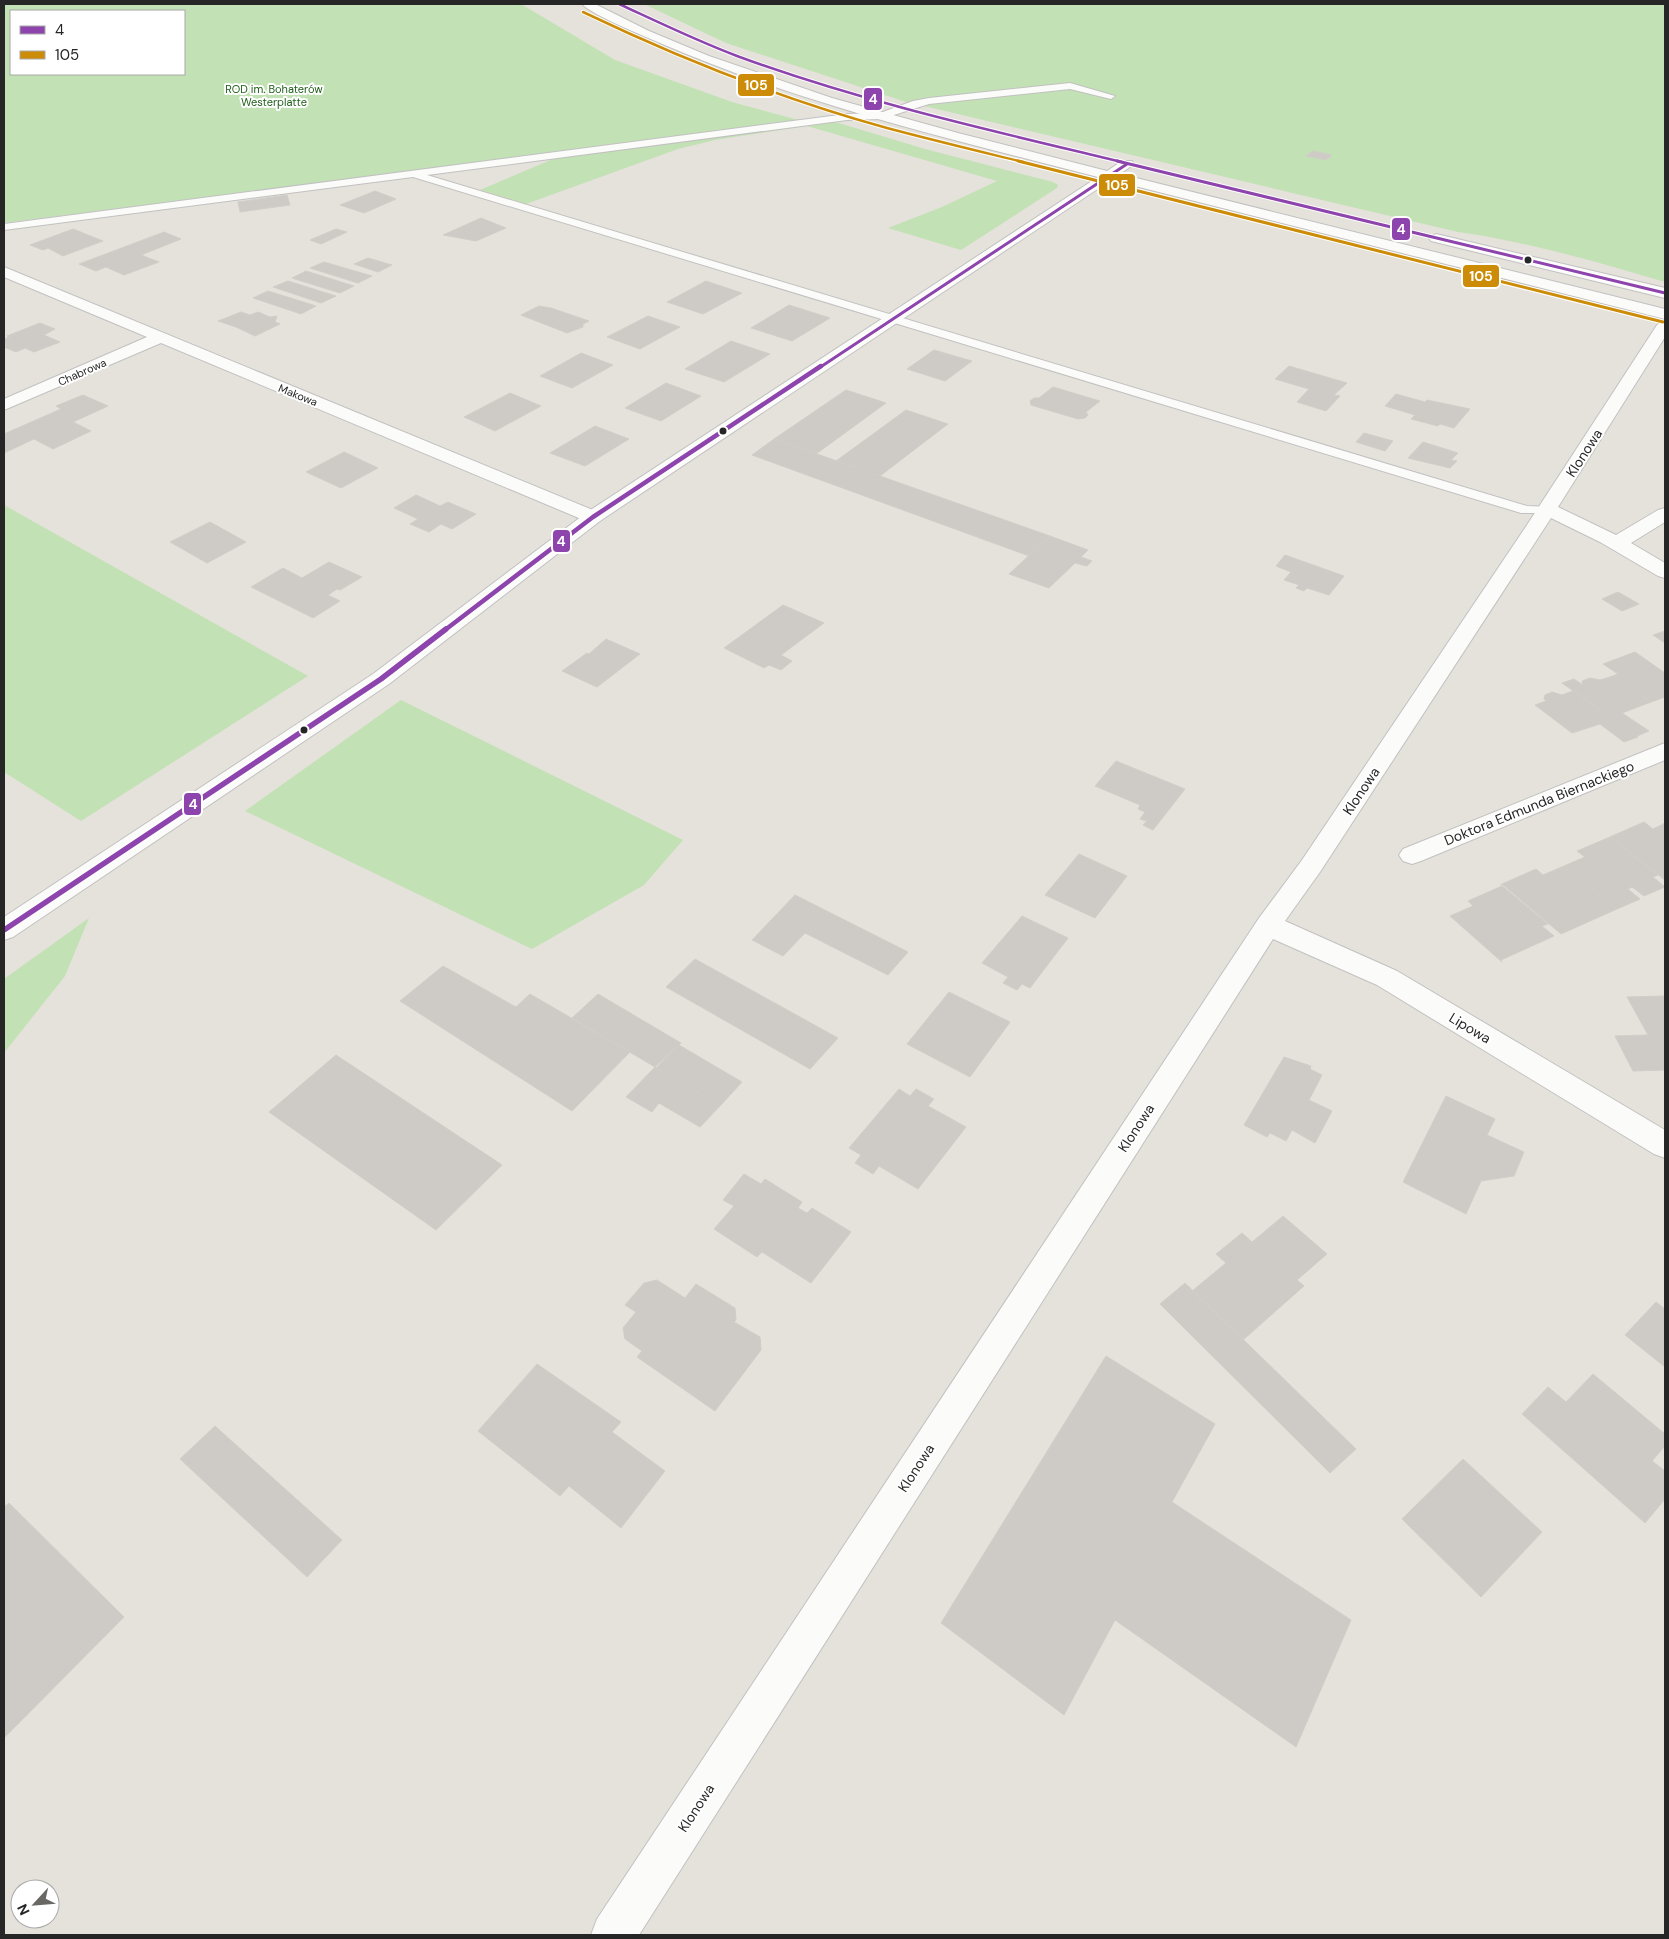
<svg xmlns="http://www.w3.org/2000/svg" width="1669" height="1939" font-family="'DM Sans',sans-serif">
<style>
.green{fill:#c2e1b4;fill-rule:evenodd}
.building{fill:#cecbc6;stroke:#d0cec8}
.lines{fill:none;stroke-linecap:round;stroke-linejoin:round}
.lane-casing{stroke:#c2c1c1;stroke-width:2}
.street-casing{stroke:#c2c1c1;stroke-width:2}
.secondary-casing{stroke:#c2c1c1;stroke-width:2}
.lane{fill:#fbfbfa;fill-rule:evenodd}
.street{fill:#fbfbfa;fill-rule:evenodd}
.secondary{fill:#fbfbfa;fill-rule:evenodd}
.bus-1-far3-casing{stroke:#fff;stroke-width:4.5}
.bus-1-far2-casing{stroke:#fff;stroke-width:5}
.bus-1-far1-casing{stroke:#fff;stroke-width:7}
.bus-1-casing{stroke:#fff;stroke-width:9}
.bus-2-far1-casing{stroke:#fff;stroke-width:4.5}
.bus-2-casing{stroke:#fff;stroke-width:5}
.bus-1-far3{stroke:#8e44ad;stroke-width:2.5}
.bus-1-far2{stroke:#8e44ad;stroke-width:3}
.bus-1-far1{stroke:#8e44ad;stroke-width:4.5}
.bus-1{stroke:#8e44ad;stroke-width:5.5}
.bus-2-far1{stroke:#cd8c08;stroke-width:2.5}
.bus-2{stroke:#cd8c08;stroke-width:3}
.bus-dot{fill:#262626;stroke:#fff;stroke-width:2}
.labels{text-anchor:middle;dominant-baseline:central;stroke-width:4;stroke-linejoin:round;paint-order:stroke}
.far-park-label{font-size:11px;fill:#20601a;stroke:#fff}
.far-street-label{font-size:11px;fill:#262626;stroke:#fff}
.street-label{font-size:14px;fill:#262626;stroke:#fff}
.line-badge{stroke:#fff;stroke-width:2}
.badge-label{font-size:14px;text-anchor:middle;font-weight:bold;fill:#fff}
</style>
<rect width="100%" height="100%" fill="#e5e2db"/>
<!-- green -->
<path class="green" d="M4,4h517l94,56 117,42 70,19 -798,102zM11,11h173v63h-173z
M644,4h1021v278c-68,-20 -136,-40 -207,-50l-555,-131 -177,-58z
M832,121l93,28 128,33 5,3 -1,3 -96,62 -73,-22 54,-21 55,-26 -190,-55 -92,14 -37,9 -152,55 -46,-14 73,-31z
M4,505l304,171 -227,145 -77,-49z
M401,700l282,140 -39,45 -112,64 -287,-138z
M89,918l-24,58 -61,77v-74z"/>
<!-- building -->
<path class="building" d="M1313,151l19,4 -6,5 -20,-4z
M375,191l21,8 -32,14 -24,-8z
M287,195l3,10 -50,7 -2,-10z
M481,218l25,10 -30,13 -33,-6z
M73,229l30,12 -40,15 -15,-8 -5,2 -13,-5z
M336,229l11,3 -26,12 -11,-4z
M164,232l17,7 -40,16 18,7 -35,13 -18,-8 -10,4 -17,-7z
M368,258l24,7 -14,7 -24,-8z
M324,262l48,14 -14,7 -48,-15z
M306,271l48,15 -14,7 -48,-15z
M288,281l48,15 -15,7 -48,-16z
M706,281l36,12 -39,21 -36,-12z
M268,291l48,15 -15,8 -48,-16z
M789,305l41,13 -38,23 -41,-13z
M539,306l12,2 38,13 -6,3v3l-16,6 -46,-18z
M241,312l9,3 8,-3 12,5 7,-1 -2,6 5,2 -25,12 -19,-9 -18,-6z
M648,316l32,11 -40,22 -33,-12z
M40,323l15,6 -11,6 16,7 -26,10 -9,-4 -9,4 -12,-5 3,-2 -3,-1v-5l6,-2 -3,-1z
M731,341l39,13 -46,28 -39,-13z
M934,350l38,11 -27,20 -38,-12z
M581,353l32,12 -41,23 -32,-12z
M1289,366l58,17 -13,12 6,1 -14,15 -29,-9 12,-13 -34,-10z
M666,383l35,13 -40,25 -36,-13z
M1053,387l47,14 -14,11 2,3 -3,3 -7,1 -47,-14 -1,-4 4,-3h5z
M846,390l40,13 -70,51 -42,-15z
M510,393l31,13 -46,25 -31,-14z
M1396,394l29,8 2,-2 43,9 -16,19 -14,-4 -2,2 -27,-7 4,-4 -30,-9z
M83,395l25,11 -35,16 18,9 -38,18 -19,-10 -30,14v-19l57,-25 -5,-3z
M906,410l42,14 -68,52 -44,-15z
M595,426l34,13 -44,27 -35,-13z
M1364,433l29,8 -8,10 -29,-9z
M774,439l106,37 170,60 -21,20 -277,-101z
M1423,442l35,11 -7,7 6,1 -7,7 -42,-10z
M344,452l34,16 -37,20 -35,-16z
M416,495l24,11 8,-4 28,12 -24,15 -11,-5 -12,8 -19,-8 8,-5 -24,-11z
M210,522l36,20 -39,21 -37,-21z
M1050,536l38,14 -7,7 11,4 -5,5 -12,-3 -26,25 -40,-14z
M1285,555l59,21 -15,19 -22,-7 -3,3 -8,-3 3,-3 -15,-5 7,-8 -15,-6z
M329,562l33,15 -22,13 -3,-1 -9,6 12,6 -27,17 -62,-31 32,-19 19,10z
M1618,592l21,12 -17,7 -20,-12z
M783,605l41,18 -43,32 11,6 -11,9 -12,-5 -5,3 -40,-20z
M1665,631v12l-12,-8z
M606,639l34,15 -43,33 -35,-16 25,-18 2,1z
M1635,652l30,21v24l-14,5 -38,-26 5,-2 -15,-10z
M1613,676l38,26 -29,11 27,18 -12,5 -75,-53 12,-4 9,6 -1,-4 8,-3 10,2z
M1573,691l64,45 1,1 -14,5 -24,-18 -28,9 -37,-28 11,-4 -2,-2 1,-4 7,-3 10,3z
M1116,761l69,28 -32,41 -10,-5 4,-4 -7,-2 5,-7 -7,-3 2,-4 -45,-19z
M1644,822l9,7 12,-6v57l-55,-43z
M1610,837l48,38 -5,2 12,10 -21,9 -12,-9 -4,2 12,10 -23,10 -53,-43 21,-9 -8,-6z
M1079,854l48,22 -32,42 -50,-23z
M1564,866l53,43 -56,25 -59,-50 34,-15 7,6z
M1500,884l48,40 -6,2 12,10 -53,24 1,2 -52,-46 23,-10 -5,-5 34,-15z
M795,895l113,57 -20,23 -83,-42 -22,23 -31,-16z
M1022,916l46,22 -38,50 -8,-4 -5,6 -14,-7 5,-6 -26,-14z
M695,959l143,79 -28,31 -144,-82z
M443,966l73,41 14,-13 100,58 -58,59 -172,-110z
M949,992l61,30 -40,55 -63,-33z
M598,994l83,49 -26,24 -83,-49z
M1665,996v74l-32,1 -18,-35 33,-1 -21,-38z
M679,1045l63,37 -22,24 -64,-38z
M336,1055l166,110 -66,65 -167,-118z
M1284,1057l27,9 -1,3 12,6 -13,25 23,11 -17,32 -23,-13 -6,11 -16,-8 -3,4 -23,-12z
M655,1067l1,1 64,38 -20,21 -41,-24 -7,9 -26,-15z
M899,1089l11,7 6,-7 18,10 -6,7 38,21 -48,62 -39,-23 -6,8 -18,-11 6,-8 -12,-7z
M1446,1096l49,23 -8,16 37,17 -10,24 -33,5 -15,33 -63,-32z
M744,1174l17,10 4,-5 37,23 -4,6 9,5 5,-5 39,24 -40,51 -49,-31 -5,5 -43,-28 20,-23 -11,-6z
M1283,1216l44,38 -30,26 7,6 -61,54 -51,-49 34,-28 -10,-9 26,-21 10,9z
M657,1280l28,18 11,-14 39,24 1,12 -2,2 26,15 1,13 -46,61 -78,-54 5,-6 -17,-12 -2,-11 13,-16 -11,-7 19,-22z
M1185,1283l171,166 -26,24 -170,-169z
M1656,1302l9,7v58l-40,-32z
M1106,1356l109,68 -43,78 179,118 -55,127 -181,-127 -51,95 -123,-92z
M537,1364l84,58 -9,10 53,39 -44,57 -52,-42 -9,10 -82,-65z
M1593,1374l72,60v12l-13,15 13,10v28l-20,24 -123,-109 26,-27 18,15z
M215,1426l127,114 -35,37 -127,-118z
M1463,1459l79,73 -61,65 -79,-78z
M9,1503l115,114 -120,121v-231z"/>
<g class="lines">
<defs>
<path id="lane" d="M1070,83l45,13 -4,3 -41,-10 -141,15 -48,15 -34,1 -420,55 1100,331 25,1 2,3 -2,3h-31l-1108,-336 -409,53v-6l843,-110 33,-1 33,-12 16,-3z"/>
<path id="street" d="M4,267l596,246 3,4 -3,4h-14l-425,-178 -157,67v-11l143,-62 -143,-60z
M1665,320v17l-107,170 58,28 42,-25 7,-2v14l-34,21 34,20v15l-7,-2 -58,-34 -49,-24 -231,354 -35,49 112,50 268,159v28l-11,-4 -277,-169 -104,-46 -634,996h-48l6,-16 662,-1001 43,-58 225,-335 130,-200z
M1665,743v17l-244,101 -9,3 -9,-3 -4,-6 4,-6z"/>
<path id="secondary" d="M582,4h13l54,27 60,25 123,42 126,35 149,38 15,-10h10l2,3 -14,10 545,135v10l-554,-139 -511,341 -211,163 -376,253 -9,3v-23l369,-243 213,-161 512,-336c-148,-38 -297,-73 -438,-134 -16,-7 -68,-28 -78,-39z
M1436,234l229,54v10l-234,-57 -2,-3z"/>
</defs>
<!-- lane casing -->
<use href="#lane" class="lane-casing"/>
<!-- street casing -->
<use href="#street" class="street-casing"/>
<!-- secondary casing -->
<use href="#secondary" class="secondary-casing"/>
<!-- lane -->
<use href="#lane" class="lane"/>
<!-- street -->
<use href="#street" class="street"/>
<!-- secondary -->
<use href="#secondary" class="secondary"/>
<defs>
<path id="bus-1-far3" d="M619,4c39,18 78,37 118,52 125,46 256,75 385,106"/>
<path id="bus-1-far2" d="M1117,161l548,132
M819,368l308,-204"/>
<path id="bus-1-far1" d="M445,630l148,-113 228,-151"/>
<path id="bus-1" d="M4,930l377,-251 65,-50"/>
<path id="bus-2-far1" d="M583,12c98,47 199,87 304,116 45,12 91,23 136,34"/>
<path id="bus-2" d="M1018,161l645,161"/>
</defs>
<!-- bus-1-far3 casing -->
<use href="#bus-1-far3" class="bus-1-far3-casing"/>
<!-- bus-1-far2 casing -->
<use href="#bus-1-far2" class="bus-1-far2-casing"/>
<!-- bus-1-far1 casing -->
<use href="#bus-1-far1" class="bus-1-far1-casing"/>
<!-- bus-1 casing -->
<use href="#bus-1" class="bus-1-casing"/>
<!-- bus-2-far1 casing -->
<use href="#bus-2-far1" class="bus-2-far1-casing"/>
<!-- bus-2 casing -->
<use href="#bus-2" class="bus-2-casing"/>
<!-- bus-1-far3 -->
<use href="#bus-1-far3" class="bus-1-far3"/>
<!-- bus-1-far2 -->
<use href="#bus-1-far2" class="bus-1-far2"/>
<!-- bus-1-far1 -->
<use href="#bus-1-far1" class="bus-1-far1"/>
<!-- bus-1 -->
<use href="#bus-1" class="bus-1"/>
<!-- bus-2-far1 -->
<use href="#bus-2-far1" class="bus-2-far1"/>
<!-- bus-2 -->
<use href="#bus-2" class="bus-2"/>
</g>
<!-- markers -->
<g class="bus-dot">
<circle cx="1528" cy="260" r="4.5"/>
<circle cx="723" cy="431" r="4.5"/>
<circle cx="304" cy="730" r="4.5"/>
</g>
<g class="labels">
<!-- far-park labels -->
<g class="far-park-label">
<text x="274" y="89">ROD im. Bohaterów<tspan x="274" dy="13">Westerplatte</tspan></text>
</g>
<!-- far-street labels -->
<g class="far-street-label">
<text transform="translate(82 372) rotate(-24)">Chabrowa</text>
<text transform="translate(298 395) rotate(22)">Makowa</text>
</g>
<!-- street labels -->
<g class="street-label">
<text transform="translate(1584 453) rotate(-57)">Klonowa</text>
<text transform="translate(1361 791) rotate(-56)">Klonowa</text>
<text transform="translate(1539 803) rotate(-22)">Doktora Edmunda Biernackiego</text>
<text transform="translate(1470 1028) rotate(31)">Lipowa</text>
<text transform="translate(1136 1128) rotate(-57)">Klonowa</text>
<text transform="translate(916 1468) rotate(-57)">Klonowa</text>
<text transform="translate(696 1808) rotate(-57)">Klonowa</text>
</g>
</g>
<g class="line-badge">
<rect x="737" y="73" width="38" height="24" rx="5" fill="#cd8c08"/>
<rect x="863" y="87" width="20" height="24" rx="5" fill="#8e44ad"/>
<rect x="1098" y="173" width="38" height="24" rx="5" fill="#cd8c08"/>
<rect x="1391" y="217" width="20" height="24" rx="5" fill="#8e44ad"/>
<rect x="1462" y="264" width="38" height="24" rx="5" fill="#cd8c08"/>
<rect x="552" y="529" width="19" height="24" rx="5" fill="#8e44ad"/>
<rect x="183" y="792" width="19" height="24" rx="5" fill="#8e44ad"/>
</g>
<g class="badge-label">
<text x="756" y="90">105</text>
<text x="873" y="104">4</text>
<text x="1117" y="190">105</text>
<text x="1401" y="234">4</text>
<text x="1481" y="281">105</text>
<text x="561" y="546">4</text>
<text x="193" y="809">4</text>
</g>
<!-- border -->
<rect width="1669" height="1939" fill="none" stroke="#262626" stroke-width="10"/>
<!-- legend -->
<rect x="10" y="10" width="175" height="65" fill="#ffffff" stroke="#a8a8a8"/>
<rect x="20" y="26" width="25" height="8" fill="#8e44ad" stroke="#a8a8a8"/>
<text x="55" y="35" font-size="15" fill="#262626">4</text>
<rect x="20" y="51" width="25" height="8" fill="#cd8c08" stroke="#a8a8a8"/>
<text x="55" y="60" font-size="15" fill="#262626">105</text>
<!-- north arrow -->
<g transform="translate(35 1904) rotate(244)"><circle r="24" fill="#ffffff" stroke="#a8a8a8"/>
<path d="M0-4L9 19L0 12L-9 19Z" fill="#696865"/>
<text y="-8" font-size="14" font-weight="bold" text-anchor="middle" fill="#262626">N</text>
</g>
</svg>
